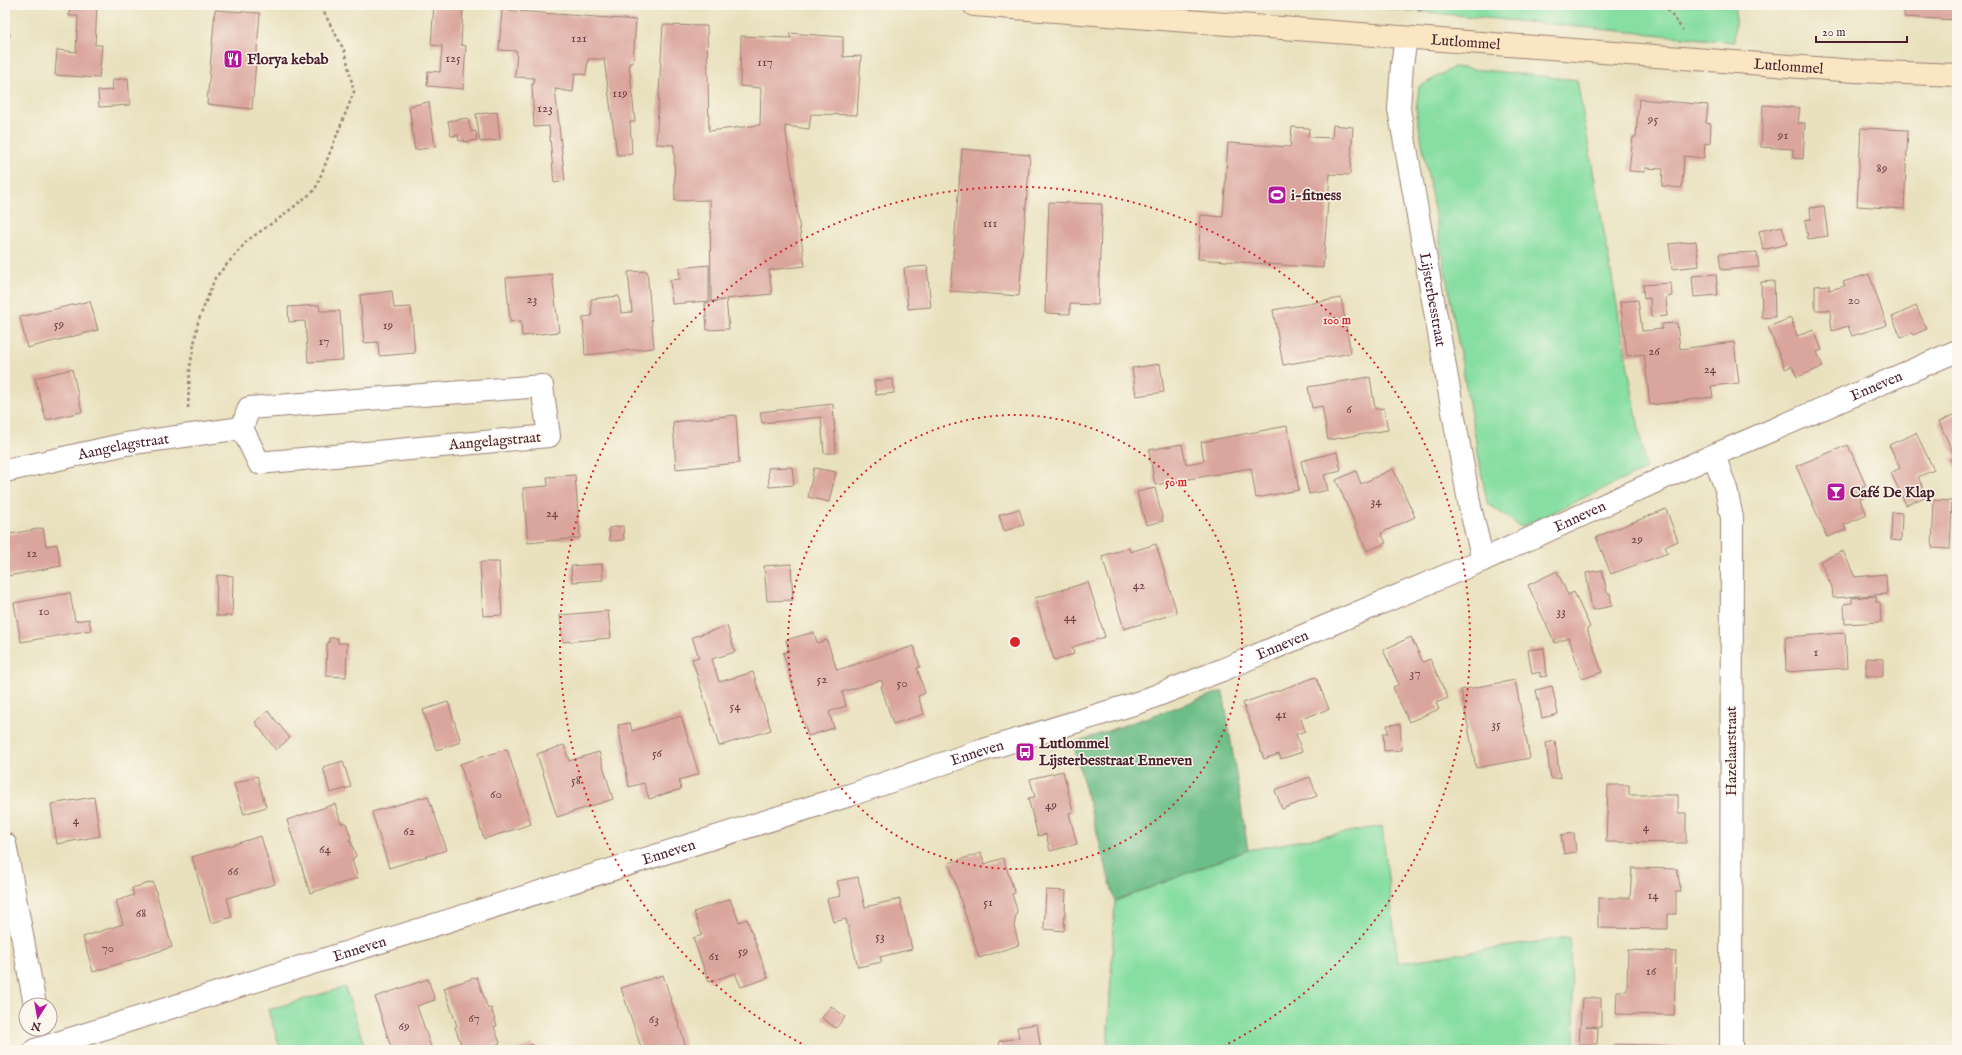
<svg xmlns="http://www.w3.org/2000/svg" width="1962" height="1055" font-family="'IM FELL English',serif">
<style>
.green{fill:#87dea2;stroke:#687e66}
.forest{fill:#6dbd88;stroke:#5c6e5a}
.building{fill:#daa59c}
.lines{fill:none;stroke-linecap:round;stroke-linejoin:round}
.street-casing{stroke:#9a8074;stroke-width:24}
.secondary-casing{stroke:#9a8074;stroke-width:24}
.path{stroke:#9a8074;stroke-width:2.5;stroke-dasharray:3 3;stroke-linecap:butt}
.street{stroke:#fff;stroke-width:22}
.secondary{stroke:#fbe6c4;stroke-width:22}
.ring{fill:none;stroke:#d62828;stroke-width:2;stroke-dasharray:2 4}
.labels{text-anchor:middle;dominant-baseline:central;stroke-width:3;stroke-linejoin:round;paint-order:stroke}
.number-label{font-size:13px;fill:#6e4047}
.street-label{font-size:15px;fill:#4a1f2b;stroke:#fbf7ec}
.poi-label{font-size:15px;font-weight:bold;fill:#4a1f2b;stroke:#fbf7ec;text-anchor:start}
.centre{fill:#d62828;stroke:#fbf7ec;stroke-width:2}
.ring-label{font-size:12px;text-anchor:middle;font-weight:bold;fill:#d62828;stroke:#fbf7ec;stroke-width:3;stroke-linejoin:round;paint-order:stroke}
</style>
<rect width="100%" height="100%" fill="#fbf7ec"/>
<filter id="ink" filterUnits="userSpaceOnUse"><feTurbulence type="fractalNoise" baseFrequency=".025" numOctaves="2"/><feDisplacementMap in="SourceGraphic" scale="8" xChannelSelector="R" yChannelSelector="G"/><feConvolveMatrix kernelMatrix="1 2 1 2 8 2 1 2 1" color-interpolation-filters="sRGB"/></filter>
<filter id="wash" filterUnits="userSpaceOnUse"><feTurbulence type="fractalNoise" baseFrequency=".012" numOctaves="4" result="noise"/><feDisplacementMap in="SourceGraphic" scale="16" xChannelSelector="R" yChannelSelector="G"/><feGaussianBlur stdDeviation="0.9" result="paint"/><feColorMatrix in="noise" values="0 0 0 0 0 0 0 0 0 0 0 0 0 0 0 0 0 1.4 0 .05"/><feComposite in="paint" operator="in"/></filter>
<g filter="url(#wash)">
<rect width="100%" height="100%" fill="#e9e1be"/>
<!-- green -->
<path class="green" d="M1351,5h385l-2,37z
M1454,67l123,13 69,389 -125,58 -34,-24 -71,-394 3,-22z
M1382,826l16,137 171,-26 7,113h-469l8,-149 133,-51z
M345,987l21,63h-85l-13,-40z"/>
<!-- forest -->
<path class="forest" d="M1223,691l25,159 -133,51 -42,-158z"/>
<g id="blocks">
<!-- building -->
<path class="building" d="M70,5h37v2l-10,-1 -2,39h7l-3,33 -44,-3 2,-25 19,2 2,-36h-9z
M434,5l29,1 -2,39 5,1 -3,43 -36,-3 1,-15 12,1 2,-26 -11,-1z
M1904,5h53v15l-53,-3z
M215,10l45,3 -8,96 -45,-5z
M502,10l134,10 -3,43h-4l6,59h-5l2,32 -15,1 -13,-96h-16l-2,16 -11,-2 -2,19 -18,-3 10,92 -11,2 -5,-57 -15,1 -2,-43h2v-6l-19,-1 2,-26 -18,-1z
M663,25l44,1 2,105 51,-6 1,-37 -21,-2 1,-50 50,2 -2,-5 54,4v20l18,-1 -4,59 -46,-1 -2,15 -24,-3 20,140 -36,4 3,24 -46,5 3,30 -22,1 -2,-27 19,-3 -13,1 -1,-101 -35,1 -1,-56 -18,-1z
M5,28l4,4 1,4 -5,6z
M128,78l2,27 -31,2 -1,-16 15,-1 -1,-10z
M1639,99l69,6 -2,18 5,1 -1,20 -5,-1 -1,15 -20,-2 -2,32 -20,-2 1,-17 -18,-1v4l-16,-1 4,-34h3z
M429,102l6,45 -20,3 -6,-44z
M1763,105l37,3 -2,15h7l-2,36 -10,-1v-9l-32,-2z
M497,112l3,28 -20,2 -4,-28z
M468,118l3,14 5,-1 1,9 -13,2v-2l-5,1 -1,-6 -7,1 -3,-15z
M1333,125l20,2 -3,48 -20,-1 -7,94 -125,-9 3,-44 22,2 5,-74 62,4 2,-20 17,1 -1,9 24,1z
M1861,128l47,2 -4,79 -47,-3z
M962,149l68,6 -11,141 -69,-5z
M1049,202l53,2 -4,101 -28,-1v10l-25,-1z
M1824,206l4,30 -20,3 -3,-19 6,-1 -1,-11z
M1782,226l5,18 -24,6 -4,-19z
M1696,241l3,25 -27,3 -3,-25z
M1757,252l2,15 -38,3 -2,-16z
M709,265v36l-37,3 -2,-24 10,-1 -1,-11z
M927,266l4,41 -23,2 -4,-41z
M647,271l7,77 -69,7 -2,-38 9,-1 -1,-17 28,-3 2,17 11,-1 -4,-40z
M552,274l7,58 -37,4 -1,-15 -11,1 -4,-44z
M1716,274l2,21 -24,2 -2,-21z
M1869,274l18,51 -35,11 -4,-10 -16,5 -2,-21h-15v-24l14,-1v5l16,-4 -2,-4z
M1774,281l1,36 -13,1 -1,-36z
M1671,283l1,13 -6,1 1,19 -16,1 -1,-19 -6,1 -1,-14z
M392,291l2,17 17,-1 4,46 -36,3 -1,-14 -14,1 -4,-48z
M1341,298l10,55 -68,12 -10,-55z
M1638,300l4,31 20,-2v-5l15,-1 3,26 54,-7 5,41 -28,3 2,11 -63,8 -6,-51 -17,2 -7,-54z
M90,301l8,29 -71,18 -7,-31z
M319,305l1,6h20l3,49 -35,2 -3,-41 -16,1 -1,-15z
M1916,306l11,23 -14,6 -1,-2 -11,4 -9,-20z
M1791,318l6,18 17,-6 8,20 -5,2 6,15 -26,10 -5,-11 -7,3 -17,-42z
M1160,364l4,28 -28,4 -4,-28z
M72,369l10,43 -36,8 -11,-42z
M1370,377l5,32 9,-1 4,22 -60,10 -6,-34 -10,2 -4,-21z
M893,379l1,14 -18,2 -2,-14z
M833,404l3,49h-12l-3,-36 -59,6 -2,-11z
M1957,413v59l-7,-13 5,-2 -16,-35z
M736,415l3,48 -63,6 -3,-47z
M1287,426l12,64 -43,8 -5,-30 -96,17 -6,-35 33,-6 4,20 18,-3 -3,-19z
M1916,433l18,37 -16,7 9,19 -21,9 -15,-32 9,-5 -11,-23z
M1848,445l18,41 -5,2 5,9 -6,2 7,16 -23,10 2,5 -19,7 -31,-71z
M1337,452l4,19 -17,4 4,15 -19,4 -8,-33z
M792,467l2,18 -25,2 -1,-19z
M814,468l22,4 -7,30 -21,-5z
M1393,469l22,48 -34,16 5,10 -19,8 -31,-71 20,-9 5,13z
M575,475l5,63 -52,5 -5,-55 25,-2 -1,-9z
M1155,488l8,33 -17,4 -9,-33z
M1934,500l18,1 -2,48 -18,-1z
M1019,509l5,16 -20,6 -5,-16z
M1666,509l12,32 -13,6 3,6 -57,21 -15,-37z
M1892,512l10,1 -1,28 -10,-1z
M623,526l1,14 -14,1 -1,-13z
M43,528l3,18 11,-2 4,22 -53,10 -3,-17v-24z
M1156,544l21,69 -53,16 -22,-73 27,-8 1,4z
M1843,551l12,26 31,-3 1,20 -54,4 -1,-11 -12,-26z
M480,562h19l3,53 -19,1z
M602,564l1,16 -31,2 -1,-16z
M791,564l2,36 -26,1 -3,-35z
M1602,570l5,23h3l2,13 -20,4 -6,-37z
M1557,571l11,24 6,-3 16,35 -3,2 15,43 -20,7 -13,-41 -14,5 -27,-58z
M217,575l16,1 -1,40h-16z
M1088,582l17,55 -33,10 2,7 -20,6 -19,-62z
M70,593l5,28 14,-2 2,11 -70,12 -7,-39z
M1876,596v6h4l1,20 -36,2 -1,-20 8,-1v-5z
M608,611l3,27 -48,4 -3,-27z
M727,626l8,26 -23,7 7,23 34,-10 18,58 -52,16 -27,-87 7,-2 -7,-20z
M814,632l3,11 10,-3 10,30 77,-24 6,21 -3,1 8,25 -7,3 6,18 -31,10 -12,-38 2,-1 -2,-5 -39,12 4,14 -17,6 5,16 -26,8 -25,-83 6,-2 -3,-11z
M1845,633l2,35 -61,4 -1,-35z
M1411,637l12,25 7,-3 18,39 -12,5 3,6 -30,13 -16,-35 6,-3 -16,-34z
M329,638h9v5h9l-1,34 -20,-1 1,-33h2z
M1544,648l3,28 -7,1v-5l-8,2 -4,-24z
M1866,658l17,1v17h-17z
M1316,677l13,32 -28,10 4,12 -9,3 6,18 -21,7 -2,-5 -15,5 -21,-56z
M1515,680l15,78 -54,10 -15,-78z
M1552,686l6,28 -16,4 -6,-28z
M448,702l13,40 -25,8 -13,-40z
M268,711l22,27 -14,12 -21,-28z
M681,716l18,58 -20,6 2,9 -32,10 -5,-16 -15,4 -11,-62 12,-2 2,8z
M1400,724l2,26 -18,1 -1,-18h5l-1,-8z
M1555,741l5,37 -9,1 -5,-36z
M564,745l5,16 30,-9 14,47 -56,18 -20,-63z
M507,749l24,75 -47,15 -24,-75z
M343,761l8,26 -21,6 -7,-26z
M1063,771l10,41 -4,1 8,31 -27,7 -4,-17 -8,2 -10,-38 7,-1 -5,-18z
M257,776l9,31 -22,7 -10,-30z
M1310,777l7,19 -35,13 -7,-19z
M1608,785h21v10h49v18h8v30l-80,-1z
M428,796l19,54 -58,18 -17,-56z
M94,797l6,39 -43,8 -6,-40z
M335,804l6,19h5l5,15 -2,2 2,2 5,14 -4,4 6,18 -48,15 -23,-73z
M1574,833l2,19 -12,2 -3,-19z
M261,836l14,48 -48,14 5,19 -21,6 -19,-66z
M981,853l4,11 18,-6 12,35 -3,1 5,16 -3,16 5,19 -40,13 -30,-95z
M1632,868l45,1 4,23h-5v22h-8v15l-70,-1v-30h32z
M858,877l7,30 35,-8 12,50 -32,8 2,5 -24,5 -12,-48 -13,3 -6,-23 14,-3 -4,-15z
M153,882l19,65 -79,25 -10,-35 40,-13 -7,-23 18,-6 -2,-7z
M1046,890l20,1 -2,40 -20,-2z
M730,899l9,23 8,-3 21,59 -27,9 -6,-14 -26,9 -16,-44 9,-3 -8,-23z
M1628,950l48,2 -2,63 -58,-1 1,-23h10z
M663,975l24,75h-45l-21,-62z
M477,977l11,32 3,-1 6,18 -3,1 6,16 -11,4 1,3h-27l-8,-23 2,-1 -13,-38z
M428,979l7,21 -18,6 14,41 -12,3h-27l-17,-53z
M1582,998h19v29l-15,-1 12,2 -1,16h-18z
M831,1006l14,11 -9,11 -14,-10z
M1037,1024l4,26h-40l-2,-9 20,-3 -2,-11z
M533,1044l2,6h-19z
M1615,1044l59,2 -1,4h-58z"/>
</g>
</g>
<g filter="url(#ink)">
<use href="#blocks" fill-opacity="0" stroke="#9a8074" stroke-width="1"/>
<g class="lines">
<defs>
<g id="street">
<path id="s1" d="M1406,38l-4,27 -3,44 71,398 13,53"/>
<path d="M542,386l7,50 -290,27 -17,-35 7,-20z"/>
<path d="M1714,455l12,34 6,29 -1,532"/>
<path id="s2" d="M5,471l121,-27 116,-16"/>
<path d="M5,844l30,161"/>
<path id="s3" d="M35,1050l815,-255 124,-42 166,-51 82,-32 261,-110 231,-105 243,-104"/>
</g>
<g id="secondary">
<path id="s4" d="M974,5l881,66 102,4"/>
</g>
</defs>
<!-- street casing -->
<use href="#street" class="street-casing"/>
<!-- secondary casing -->
<use href="#secondary" class="secondary-casing"/>
<!-- path -->
<path class="path" d="M1664,5l19,25
M1419,11l3,-6
M188,408l2,-41 8,-45 17,-44 33,-38 33,-23 34,-27 39,-98 -9,-40 -25,-47"/>
<!-- street -->
<use href="#street" class="street"/>
<!-- secondary -->
<use href="#secondary" class="secondary"/>
</g>
</g>
<!-- distance rings -->
<g class="ring">
<circle cx="1015" cy="642" r="227"/>
<path d="M812 1049A455 455 0 1 1 1218 1049"/>
</g>
<!-- icons -->
<defs>
<symbol id="restaurant-square" viewBox="-11 -11 22 22"><rect x="-9" y="-9" width="18" height="18" rx="4" fill="#b5179e" stroke="#fbf7ec"/><path d="M-5-6h1v4h1v-4h1v4h1v-4h1v5L-1.5 .5V6h-2V.5L-5-1ZM5-6V6H3V1.5H1.5Q1.5-4 5-6Z" fill="#fff"/></symbol>
<symbol id="stadium-square" viewBox="-11 -11 22 22"><rect x="-9" y="-9" width="18" height="18" rx="4" fill="#b5179e" stroke="#fbf7ec"/><path d="M0-5a6.5 5 0 1 0 0 10a6.5 5 0 1 0 0-10ZM-3.5-1.8h7v3.6h-7Z" fill="#fff"/></symbol>
<symbol id="bar-square" viewBox="-11 -11 22 22"><rect x="-9" y="-9" width="18" height="18" rx="4" fill="#b5179e" stroke="#fbf7ec"/><path d="M-6-5H6L.8 .8V4.5H3.5V6h-7V4.5H-.8V.8Z" fill="#fff"/></symbol>
<symbol id="bus-square" viewBox="-11 -11 22 22"><rect x="-9" y="-9" width="18" height="18" rx="4" fill="#b5179e" stroke="#fbf7ec"/><path d="M-5-6H5V4H4V6H2V4H-2V6H-4V4H-5ZM-3.5-4V0h7V-4ZM-3.5 1.2v1.5H-2V1.2ZM2 1.2v1.5H3.5V1.2Z" fill="#fff"/></symbol>
</defs>
<g fill-rule="evenodd">
<use href="#restaurant-square" x="222" y="48" width="22" height="22"/>
<use href="#stadium-square" x="1266" y="184" width="22" height="22"/>
<use href="#bar-square" x="1825" y="481" width="22" height="22"/>
<use href="#bus-square" x="1014" y="741" width="22" height="22"/>
</g>
<g class="labels">
<!-- number labels -->
<g class="number-label">
<text x="579" y="38">121</text>
<text x="453" y="58">125</text>
<text x="765" y="62">117</text>
<text x="620" y="93">119</text>
<text x="545" y="108">123</text>
<text x="1653" y="119">95</text>
<text x="1783" y="135">91</text>
<text x="1882" y="168">89</text>
<text x="990" y="223">111</text>
<text x="532" y="299">23</text>
<text x="1854" y="300">20</text>
<text x="59" y="324">59</text>
<text x="388" y="325">19</text>
<text x="324" y="341">17</text>
<text x="1654" y="351">26</text>
<text x="1710" y="369">24</text>
<text x="1349" y="409">6</text>
<text x="1376" y="501">34</text>
<text x="552" y="513">24</text>
<text x="1637" y="539">29</text>
<text x="32" y="553">12</text>
<text x="1139" y="585">42</text>
<text x="44" y="611">10</text>
<text x="1561" y="611">33</text>
<text x="1070" y="617">44</text>
<text x="1816" y="652">1</text>
<text x="1415" y="673">37</text>
<text x="822" y="679">52</text>
<text x="902" y="683">50</text>
<text x="735" y="706">54</text>
<text x="1281" y="714">41</text>
<text x="1496" y="724">35</text>
<text x="657" y="753">56</text>
<text x="576" y="780">58</text>
<text x="496" y="794">60</text>
<text x="1051" y="805">49</text>
<text x="76" y="820">4</text>
<text x="1646" y="827">4</text>
<text x="409" y="831">62</text>
<text x="325" y="849">64</text>
<text x="233" y="871">66</text>
<text x="1653" y="895">14</text>
<text x="988" y="902">51</text>
<text x="141" y="913">68</text>
<text x="880" y="936">53</text>
<text x="108" y="948">70</text>
<text x="743" y="951">59</text>
<text x="714" y="956">61</text>
<text x="1651" y="971">16</text>
<text x="474" y="1018">67</text>
<text x="654" y="1019">63</text>
<text x="404" y="1026">69</text>
</g>
<!-- street labels -->
<g class="street-label">
<text stroke="none"><textPath href="#s4" startOffset="493">Lutlommel</textPath></text>
<text stroke="none"><textPath href="#s4" startOffset="817">Lutlommel</textPath></text>
<text stroke="none"><textPath href="#s1" startOffset="265">Lijsterbesstraat</textPath></text>
<text stroke="none"><textPath href="#s3" startOffset="1960">Enneven</textPath></text>
<text transform="translate(495 441) rotate(-5)">Aangelagstraat</text>
<text stroke="none"><textPath href="#s2" startOffset="121">Aangelagstraat</textPath></text>
<text stroke="none"><textPath href="#s3" startOffset="1636">Enneven</textPath></text>
<text stroke="none"><textPath href="#s3" startOffset="1312">Enneven</textPath></text>
<text transform="translate(1731 751) rotate(-90)">Hazelaarstraat</text>
<text stroke="none"><textPath href="#s3" startOffset="988">Enneven</textPath></text>
<text stroke="none"><textPath href="#s3" startOffset="664">Enneven</textPath></text>
<text stroke="none"><textPath href="#s3" startOffset="340">Enneven</textPath></text>
</g>
<!-- poi labels -->
<g class="poi-label">
<text x="247" y="59">Florya kebab</text>
<text x="1291" y="195">i-fitness</text>
<text x="1850" y="492">Café De Klap</text>
<text x="1039" y="743">Lutlommel<tspan x="1039" dy="17">Lijsterbesstraat Enneven</tspan></text>
</g>
</g>
<circle cx="1015" cy="642" r="6" class="centre"/>
<g class="ring-label">
<text x="1337" y="324">100 m</text>
<text x="1176" y="486">50 m</text>
</g>
<!-- margin -->
<rect width="1962" height="1055" fill="none" stroke="#fbf7ec" stroke-width="20"/>
<!-- north arrow -->
<g transform="translate(38 1017) rotate(191)"><circle r="19" fill="#fbf7ec" stroke="#b4a19f"/>
<path d="M0-3L7 15L0 10L-7 15Z" fill="#b5179e"/>
<text y="-6" font-size="11" font-weight="bold" text-anchor="middle" fill="#4a1f2b">N</text>
</g>
<!-- scale -->
<path d="M1816 36v6h91v-6" fill="none" stroke="#4a1f2b" stroke-width="2"/>
<text x="1822" y="36" font-size="12" fill="#4a1f2b" stroke="#fbf7ec" stroke-width="3" paint-order="stroke">20 m</text>
</svg>
